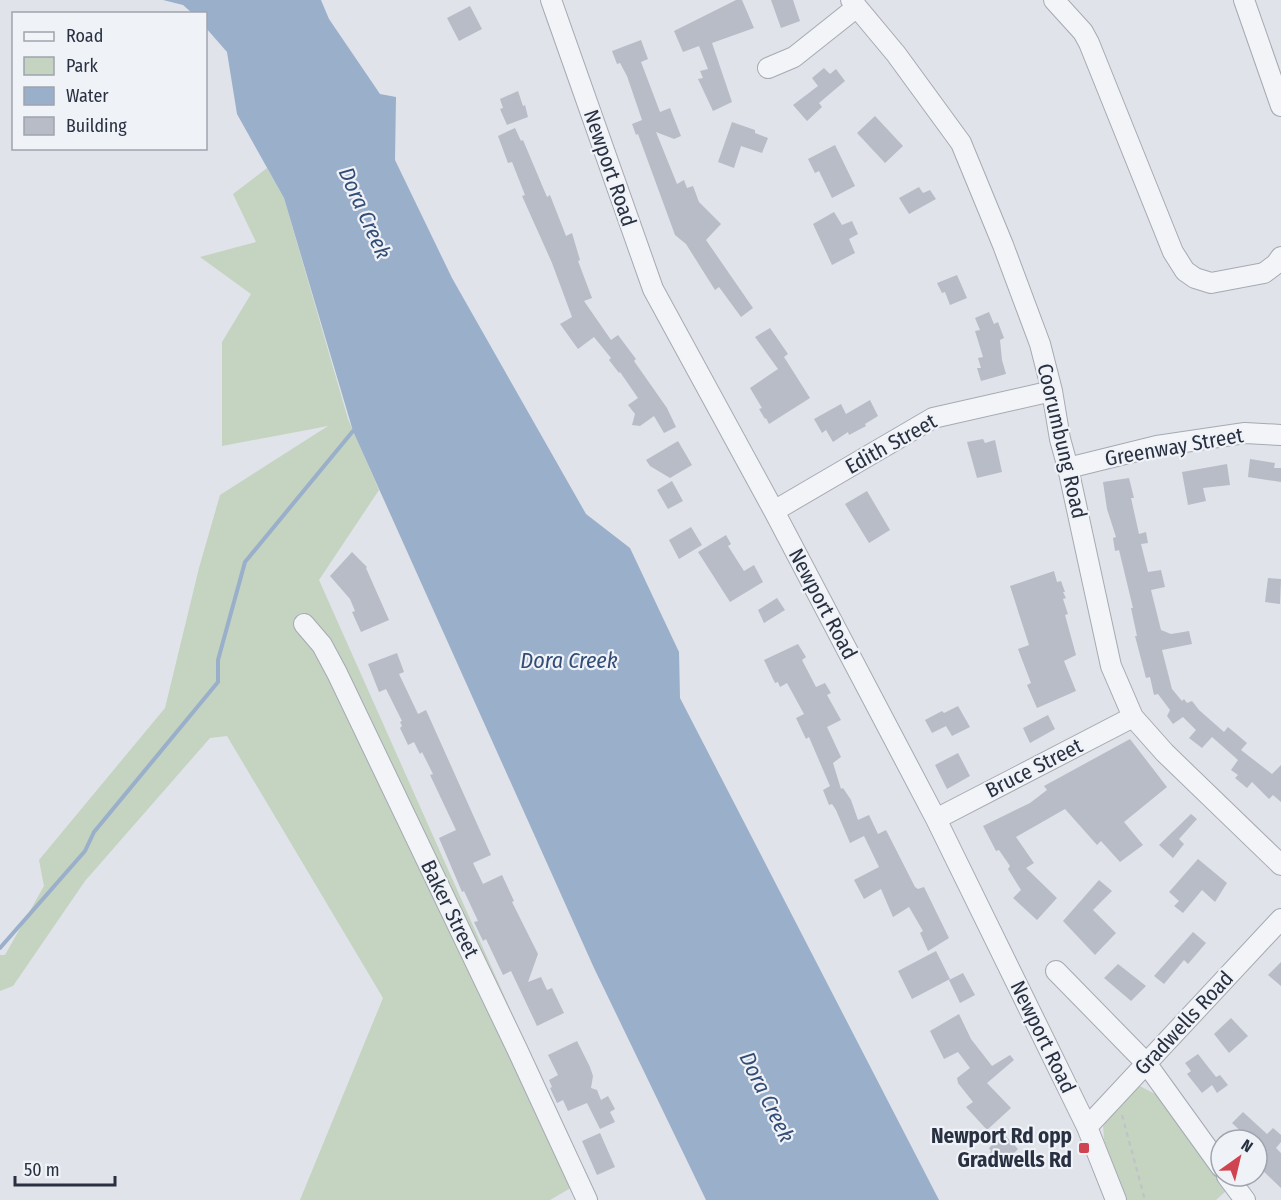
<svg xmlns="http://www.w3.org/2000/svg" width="1281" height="1200" font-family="'Fira Sans Condensed',sans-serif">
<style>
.green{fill:#c5d3c1}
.water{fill:#9aafca}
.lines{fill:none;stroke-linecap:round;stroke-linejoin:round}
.stream{stroke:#9aafca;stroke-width:4}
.building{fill:#b7bcc6}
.minor-casing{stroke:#a5aab3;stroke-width:22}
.path{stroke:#bec1c8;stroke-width:2;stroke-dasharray:4.5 4.5;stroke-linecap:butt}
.minor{stroke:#f3f4f7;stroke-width:20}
.poi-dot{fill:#d04351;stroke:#eff2f7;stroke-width:2}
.labels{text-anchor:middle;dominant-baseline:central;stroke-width:4.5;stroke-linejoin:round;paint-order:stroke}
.street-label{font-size:21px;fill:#283041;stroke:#eff2f7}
.poi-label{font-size:21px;font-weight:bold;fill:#283041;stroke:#eff2f7;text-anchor:end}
.water-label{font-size:22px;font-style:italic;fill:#324c75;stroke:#eff2f7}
</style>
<rect width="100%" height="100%" fill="#e0e3e9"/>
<!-- green -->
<path class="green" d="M267,168l17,30 64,221 31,71 -60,90 267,599 -36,21h-250l83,-202 -156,-262 -17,2 -125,143 -72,105 -13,5v-36h5l39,-69 -5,-26 126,-152 34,-140 21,-73 108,-69 -106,20v-104l29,-48 -51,-37 56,-15 -23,-48z
M1138,1085l21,11 68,94 -11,10h-92l-20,-60 -1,-17z"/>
<!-- water -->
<path class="water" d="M163,0h158l8,19 51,75 16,3 -1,63 57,118 134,236 44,34 49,104 1,46 259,502h-233l-112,-232 -241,-537 -69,-233 -47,-84 -10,-62 -21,-24v-14l-14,-1 -9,-8z"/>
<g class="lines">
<!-- stream -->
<path class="stream" d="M0,948l85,-97 9,-19 124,-150v-22l27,-98 108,-131"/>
</g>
<!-- building -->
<path class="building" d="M736,0h6l12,28 -42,15 20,59 -19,9 -15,-32 5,-1 -3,-7 8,-2 -9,-23 -16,6 -9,-21z
M771,0h22l7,21 -19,7z
M470,6l12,23 -23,12 -12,-23z
M641,40l7,19 -7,3 19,50 10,-4 11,28 -7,3 -18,-7 21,52 7,-4 3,8 6,-2 6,16 22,22 -15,16 47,68 -12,9 -22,-30 -4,3 -29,-46 -11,-9 -37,-101 -2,1 -4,-11 10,-4 -15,-44 -7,-13 -3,1 -5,-13z
M824,68l6,6 6,-5 9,12 -26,22 3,4 -15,14 -14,-16 25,-19 -6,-8z
M518,91l5,15 2,-1 3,12 -21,8 -7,-16 3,-1 -3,-9z
M875,116l28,30 -18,17 -28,-30z
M732,122l23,8v3l13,5 -6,15 -21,-7 -7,22 -16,-6z
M515,128l6,13 2,-1 24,57 3,-2 16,41 6,-3 8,27 -2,1 14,37 -8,3 27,39 7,-5 18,24 -2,2 33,47 9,19 -12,6 -10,-17 -14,10 -8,-1 3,-11 -7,-9 10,-7 -18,-26 -1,1 -10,-13 2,-2 -17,-21 -16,12 -18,-25 12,-7 -20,-54 -30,-67 3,-1 -13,-33 -4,1 -10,-27z
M835,145l20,41 -23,12 -13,-27 -4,2 -7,-14z
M919,187l4,6 7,-3 6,9 -27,15 -10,-16z
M834,212l8,13 10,-4 6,13 -9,5 6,14 -23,12 -19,-41z
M957,275l10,23 -17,7 -5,-13 -3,1 -5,-10z
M989,312l5,12 4,-2 6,16 -4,2 2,20 4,14 -25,7 -4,-13h4l-3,-10 5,-1 -8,-26 5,-1 -5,-12z
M770,328l18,26 -4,3 26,41 -41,26 -3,-6 -1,1 -6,-10 3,-1 -12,-20 28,-19 -23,-32z
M870,400l8,16 -13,8 1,2 -17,9 -1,-3 -15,10 -7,-12 -4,3 -8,-14 27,-15 5,10z
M983,439l2,4 10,-3 7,32 -25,6 -10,-36z
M678,441l14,24 -22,13 -20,-12 -4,-6z
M1250,459l25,4 -1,5h7v14l-33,-5z
M1227,464l3,21 -27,3 3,13 -18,4 -6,-33z
M1129,478l5,20h-3l8,36 7,-2 2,11 -7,1 7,28 13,-2 4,17 -14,3 10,40 10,4 18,-3 3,13 -30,6 10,39 10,12 2,-2 3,4 5,-2 7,9 25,22 4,-5 19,16 -6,7 31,24 9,-9v37l-8,-7 -4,4 -17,-17 -5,6 -12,-10 3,-3 -7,-5 7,-10 -26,-23 -10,11 -13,-10 7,-8 -13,-13 -10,7 -6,-8 3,-6 -12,-16 -4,1 -4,-18 -4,1 -11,-42h2l-6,-28h2l-14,-58 -4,1 -2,-13 3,-1 -9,-28 -4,-27z
M672,481l11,20 -15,8 -11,-19z
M867,491l23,39 -21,13 -24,-39z
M691,527l11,18 -23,14 -10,-19z
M726,535l5,9 -3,2 16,25 10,-6 9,17 -33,20 -32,-50z
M352,552l15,15 -1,1 23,52 -28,12 -9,-20 3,-1 -5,-12 -20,-23z
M1054,571l3,11 4,-1 4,11h-2l3,6 -3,1 5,15 -3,1 11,40 -12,6 12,30 -39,17 -10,-23 4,-2 -13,-34 11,-4 -19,-59z
M1268,578l13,1 -1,25 -15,-2z
M777,598l8,12 -21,13 -6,-13z
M798,644l8,13 -4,3 14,27 9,-4 6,10 -4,2 14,25 -14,7 14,30 -8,6 8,26 2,-1 8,12 7,20 11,-5 9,19 8,-4 29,57 3,2 6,-2 25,51 -21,13 -8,-18 3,-2 -14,-24 -16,10 -12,-28 -17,10 -10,-19 25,-13 -15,-31 -14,7 -14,-33 -4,-6 -3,1 -6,-15 7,-4 -21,-49 -3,2 -10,-21 8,-4 -17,-31 -7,4 -2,-5 -3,1 -11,-23z
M397,653l7,19 -5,2 19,40 8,-4 65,145 -18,8 10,21 19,-9 12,26 -2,1 26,52 -10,28 13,-5 6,13 5,-2 12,25 -27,13 -26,-55 -8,4 -17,-36 -3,2 -9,-19 4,-1 -14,-30 -2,1 -23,-54 17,-8 -26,-55 3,-1 -11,-22 -2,2 -6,-12 -6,3 -8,-17 2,-2 -2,-4 2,-1 -16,-32 -7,3 -11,-28z
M958,706l12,21 -18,9 -6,-10 -14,7 -7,-13 17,-9 2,2z
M1048,715l7,14 -25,14 -7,-15z
M1130,739l37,48 -43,35 19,23 -23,17 -19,-21 -4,4 -32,-36 -49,28 18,26 -8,5 31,30 -20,22 -24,-22 8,-8 -13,-21 2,-3 -11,-16 -3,1 -13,-25 47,-23 17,-13 -3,-4z
M958,753l12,23 -23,13 -12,-24z
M1191,814l6,5 -18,20 5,5 -11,14 -14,-13z
M1198,859l29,24 -12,19 -13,-12 -19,23 -9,-7 5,-5 -10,-9z
M1099,880l13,11 -19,19 23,23 -21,22 -32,-34z
M1193,932l13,11 -18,21 -4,-4 -20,24 -10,-8z
M936,951l14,28 -38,20 -14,-28z
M1281,962v24l-13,-11z
M1118,964l28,22 -15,15 -27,-23z
M963,973l12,22 -15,8 -11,-23z
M959,1014l12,25 21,27 18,-11 4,5 -27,23 24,25 -24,22 -21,-23 7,-5 -15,-19 -1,-5 13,-10 -12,-16 -14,7 -14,-28z
M1231,1018l17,18 -19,17 -15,-19z
M577,1041l13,26 3,9 -2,12 6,2 4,10 7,-4 7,13 -5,3 5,10 -15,7 -13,-26 -19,8 -5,-11 -6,3 -7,-15 2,-1 -3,-7 9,-5 -10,-20z
M1198,1054l18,23 4,-2 8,10 -11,8 -5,-8 -10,8 -15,-19 4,-3 -6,-8z
M1243,1112l24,22 6,-6 8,7v7l-5,6 5,5v35l-24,-23v-25h-7l-18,-17z
M1001,1131l17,18 -16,16 -12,-12 1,-2 -2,-3 3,-3 -2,-5z
M600,1133l15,34 -18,8 -15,-34z"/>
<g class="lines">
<defs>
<path id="minor" d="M551,0l102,289 121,222 162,308 151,308 29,73
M851,0l45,54 65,89 42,102 37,99 12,47 8,48 8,29 43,198 22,51 32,36 116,112
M1054,0l29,32 6,11 84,209 12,19 10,7 16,5 53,-10 12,-9 5,-7
M1244,0l37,106
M768,68l26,-11 63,-50
M1068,468l89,-22 88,-13 36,2
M774,511l159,-93 119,-27
M304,624l18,21 15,28 180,376 70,151
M936,819l197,-102
M1056,971l90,92 75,104
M1087,1127l194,-208
M1227,1176l18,24"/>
</defs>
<!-- minor casing -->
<use href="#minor" class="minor-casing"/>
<!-- path -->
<path class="path" d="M1122,1115l23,85"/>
<!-- minor -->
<use href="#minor" class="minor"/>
</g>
<!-- markers -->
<rect class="poi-dot" x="1078" y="1142" width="12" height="12" rx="3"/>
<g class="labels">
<!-- street labels -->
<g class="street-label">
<text transform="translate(610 168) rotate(71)">Newport Road</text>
<text transform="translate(1062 441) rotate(77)">Coorumbung Road</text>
<text transform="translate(891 444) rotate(-29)">Edith Street</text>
<text transform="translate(1174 447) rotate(-10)">Greenway Street</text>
<text transform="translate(823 604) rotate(62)">Newport Road</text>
<text transform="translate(1034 768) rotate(-27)">Bruce Street</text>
<text transform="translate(450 909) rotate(64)">Baker Street</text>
<text transform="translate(1184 1023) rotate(-47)">Gradwells Road</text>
<text transform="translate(1043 1037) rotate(64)">Newport Road</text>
</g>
<!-- poi labels -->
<g class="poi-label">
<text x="1072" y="1136">Newport Rd opp<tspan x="1072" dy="24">Gradwells Rd</tspan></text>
</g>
<!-- water labels -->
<g class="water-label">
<text transform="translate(365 213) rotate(66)">Dora Creek</text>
<text x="569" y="660">Dora Creek</text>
<text transform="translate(767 1097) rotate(64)">Dora Creek</text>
</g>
</g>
<!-- legend -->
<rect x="12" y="12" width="195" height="138" fill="#eff2f7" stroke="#9fa4ae" stroke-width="1.5"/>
<rect x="24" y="32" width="30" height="9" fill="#f3f4f7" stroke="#9fa4ae" stroke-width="1.5"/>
<text x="66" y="42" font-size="18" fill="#283041">Road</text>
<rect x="24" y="57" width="30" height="18" fill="#c5d3c1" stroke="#9fa4ae" stroke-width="1.5"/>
<text x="66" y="72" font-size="18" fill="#283041">Park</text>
<rect x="24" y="87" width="30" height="18" fill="#9aafca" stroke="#9fa4ae" stroke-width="1.5"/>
<text x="66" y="102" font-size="18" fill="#283041">Water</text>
<rect x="24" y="117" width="30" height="18" fill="#b7bcc6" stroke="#9fa4ae" stroke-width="1.5"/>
<text x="66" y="132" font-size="18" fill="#283041">Building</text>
<!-- north arrow -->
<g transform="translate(1239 1158) rotate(34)"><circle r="28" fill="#eff2f7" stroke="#9fa4ae" stroke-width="1.5"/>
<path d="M0-4.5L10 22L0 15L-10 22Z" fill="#d04351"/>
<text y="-9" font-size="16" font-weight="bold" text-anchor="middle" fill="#283041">N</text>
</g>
<!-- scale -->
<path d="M15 1176v9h100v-9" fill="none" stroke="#283041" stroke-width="3"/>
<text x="24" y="1176" font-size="18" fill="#283041" stroke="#eff2f7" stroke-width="4.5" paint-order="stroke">50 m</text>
</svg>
